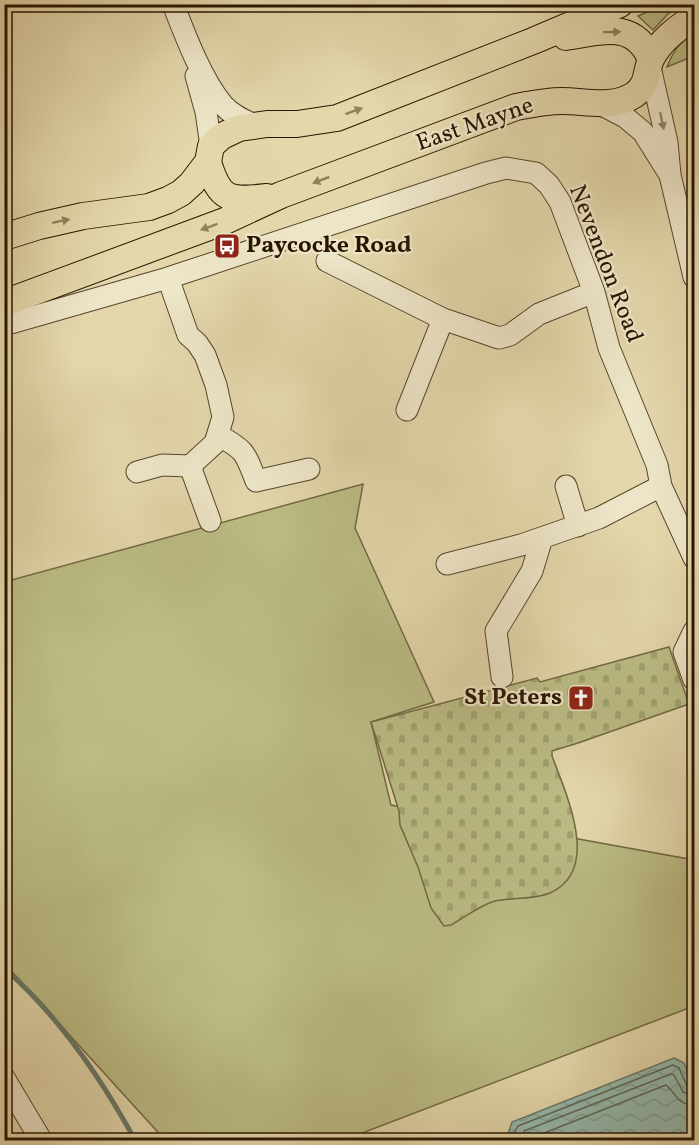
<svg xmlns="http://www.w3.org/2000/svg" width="699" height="1145" font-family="Vollkorn,serif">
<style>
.green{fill:#bbbc84;stroke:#726842;stroke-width:1.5}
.cemetery{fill:url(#cemetery-stones);stroke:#726842;stroke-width:1.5}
.water{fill:url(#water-waves);stroke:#697768;stroke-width:1.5}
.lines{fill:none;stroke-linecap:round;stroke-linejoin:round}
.shore{stroke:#5e6756;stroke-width:1.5}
.stream{stroke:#697768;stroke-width:5}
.minor-casing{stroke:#57462b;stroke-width:23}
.major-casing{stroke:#281500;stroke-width:28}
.minor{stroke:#ede5c8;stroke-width:21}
.major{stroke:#e3d7ab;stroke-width:26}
.oneway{fill:#8f805e}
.oneway2{fill:#94876e}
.labels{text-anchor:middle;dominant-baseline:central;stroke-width:4.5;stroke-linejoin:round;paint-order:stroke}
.street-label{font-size:24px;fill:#281500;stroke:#ede5c8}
.poi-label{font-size:24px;font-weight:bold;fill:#281500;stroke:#ede5c8;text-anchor:start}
</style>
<defs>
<pattern id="cemetery-stones" width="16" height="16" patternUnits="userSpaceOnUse" patternTransform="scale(1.5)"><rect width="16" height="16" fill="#bbbc84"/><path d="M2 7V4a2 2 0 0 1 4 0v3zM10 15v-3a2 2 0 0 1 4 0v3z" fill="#a1a170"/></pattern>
<pattern id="water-waves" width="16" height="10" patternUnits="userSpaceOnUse" patternTransform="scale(1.5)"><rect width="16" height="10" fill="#95b9ad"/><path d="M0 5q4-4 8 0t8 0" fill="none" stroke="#809e93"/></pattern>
</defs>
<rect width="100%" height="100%" fill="#e3d7ab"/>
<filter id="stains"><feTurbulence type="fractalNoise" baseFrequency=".00333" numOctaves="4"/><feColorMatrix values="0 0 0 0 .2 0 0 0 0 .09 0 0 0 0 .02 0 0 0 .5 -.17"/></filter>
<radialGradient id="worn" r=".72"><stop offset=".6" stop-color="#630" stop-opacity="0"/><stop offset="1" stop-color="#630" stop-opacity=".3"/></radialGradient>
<!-- green -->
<path class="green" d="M663,5h20l-14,8 -16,17 -15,-14z
M694,30v26l-27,11c5,-15 15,-27 27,-37z
M363,484l-8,44 79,174 -63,20 20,83 303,55v146l-350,134h-179l-160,-176 -1,-382z"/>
<!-- cemetery -->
<path class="cemetery" d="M669,647l20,57 -111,39 -26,8v5c14,38 50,114 -2,137 -17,7 -37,4 -55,8 -15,4 -31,17 -44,24l-7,1 -13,-18 -13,-41 -18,-42 -1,-14 -28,-89 166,-44 3,4z"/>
<!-- water -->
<path class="water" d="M674,1058l10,5 10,26v51h-184l-2,-6 4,-12z"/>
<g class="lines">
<!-- shore -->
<path class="shore" d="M515,1140l-1,-7 4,-7 155,-61 6,3 8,18 7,2
M523,1140l1,-9 147,-57 3,1 9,17 11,4
M532,1140l2,-3 132,-52c11,9 10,19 28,20"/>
<!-- stream -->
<path class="stream" d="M4,968c54,47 97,110 131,172"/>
<defs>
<path id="minor" d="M173,4c12,31 29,76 50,101 9,10 20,15 32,20
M650,67l17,75 3,33 24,102
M196,76l10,36 5,34
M600,104l25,13 18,15 25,40
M327,261l116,58
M4,325l164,-47 318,-105 20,-5 30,5 13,12 11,17 34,90 15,56 48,117 4,21 33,72
M407,410l36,-91 56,19 11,-3 29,-21 55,-22
M218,435c27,15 27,17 38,46l53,-12
M190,466l20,55
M137,472l25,-7 28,1 25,-23 8,-26 -7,-32 -11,-30 -8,-12 -9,-8 -20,-57
M566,486l12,40
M447,564l74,-19 78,-27 62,-32
M694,631l-10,21 10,28
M502,677l-6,-46 36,-60 10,-33
M4,1078l37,62"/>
<path id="major" d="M566,37c35,-5 67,-18 85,22
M208,162c12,39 21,39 59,35
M4,237l35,-11 44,-10 66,-9 19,-7 13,-7 11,-10 16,-21 3,-16 11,-10 17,-8 28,-4h30l40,-6 196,-77 87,-37
M4,303l221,-82 56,-26 235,-88c16,-3 31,-6 46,-6 24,0 50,8 72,-6 15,-11 11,-22 17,-36 8,-17 28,-33 43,-41"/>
</defs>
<!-- minor casing -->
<use href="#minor" class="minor-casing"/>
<!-- major casing -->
<use href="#major" class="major-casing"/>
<!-- minor -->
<use href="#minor" class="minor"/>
<!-- major -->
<use href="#major" class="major"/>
</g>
<!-- one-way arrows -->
<defs><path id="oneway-solid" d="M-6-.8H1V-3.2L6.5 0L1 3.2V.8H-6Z" transform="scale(1.5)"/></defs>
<g class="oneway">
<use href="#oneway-solid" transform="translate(612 32) rotate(-1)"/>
<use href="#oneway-solid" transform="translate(354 111) rotate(-20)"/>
<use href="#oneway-solid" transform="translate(321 180) rotate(159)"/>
<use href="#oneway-solid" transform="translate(61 221) rotate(-12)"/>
<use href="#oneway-solid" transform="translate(209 227) rotate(160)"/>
</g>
<use class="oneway2" href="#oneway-solid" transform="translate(662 121) rotate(78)"/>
<!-- icons -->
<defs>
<symbol id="bus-square" viewBox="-11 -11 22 22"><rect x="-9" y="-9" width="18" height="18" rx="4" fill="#8f2418" stroke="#ede5c8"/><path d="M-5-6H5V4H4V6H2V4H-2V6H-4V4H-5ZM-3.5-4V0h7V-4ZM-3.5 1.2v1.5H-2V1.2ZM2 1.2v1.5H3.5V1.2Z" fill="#fff"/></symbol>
<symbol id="church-square" viewBox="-11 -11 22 22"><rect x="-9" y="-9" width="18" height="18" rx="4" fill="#8f2418" stroke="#ede5c8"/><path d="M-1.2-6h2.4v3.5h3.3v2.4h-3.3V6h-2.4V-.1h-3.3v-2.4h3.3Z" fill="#fff"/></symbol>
</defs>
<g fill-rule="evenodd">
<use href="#bus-square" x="212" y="231" width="30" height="30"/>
<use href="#church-square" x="566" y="683" width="30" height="30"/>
</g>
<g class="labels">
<!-- street labels -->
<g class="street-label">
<text transform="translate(475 125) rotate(-19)">East Mayne</text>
<text transform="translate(605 264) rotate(69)">Nevendon Road</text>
</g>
<!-- poi labels -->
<g class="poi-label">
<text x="246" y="246">Paycocke Road</text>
<text x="562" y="698" text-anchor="end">St Peters</text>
</g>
</g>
<!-- margin -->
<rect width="699" height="1145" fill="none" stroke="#e3d7ab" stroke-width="24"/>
<rect x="6" y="6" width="687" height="1133" fill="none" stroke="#281500" stroke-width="3"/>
<rect x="12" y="12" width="675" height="1121" fill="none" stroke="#281500" stroke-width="1.5"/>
<rect width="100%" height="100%" filter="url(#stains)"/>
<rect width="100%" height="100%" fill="url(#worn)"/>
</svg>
